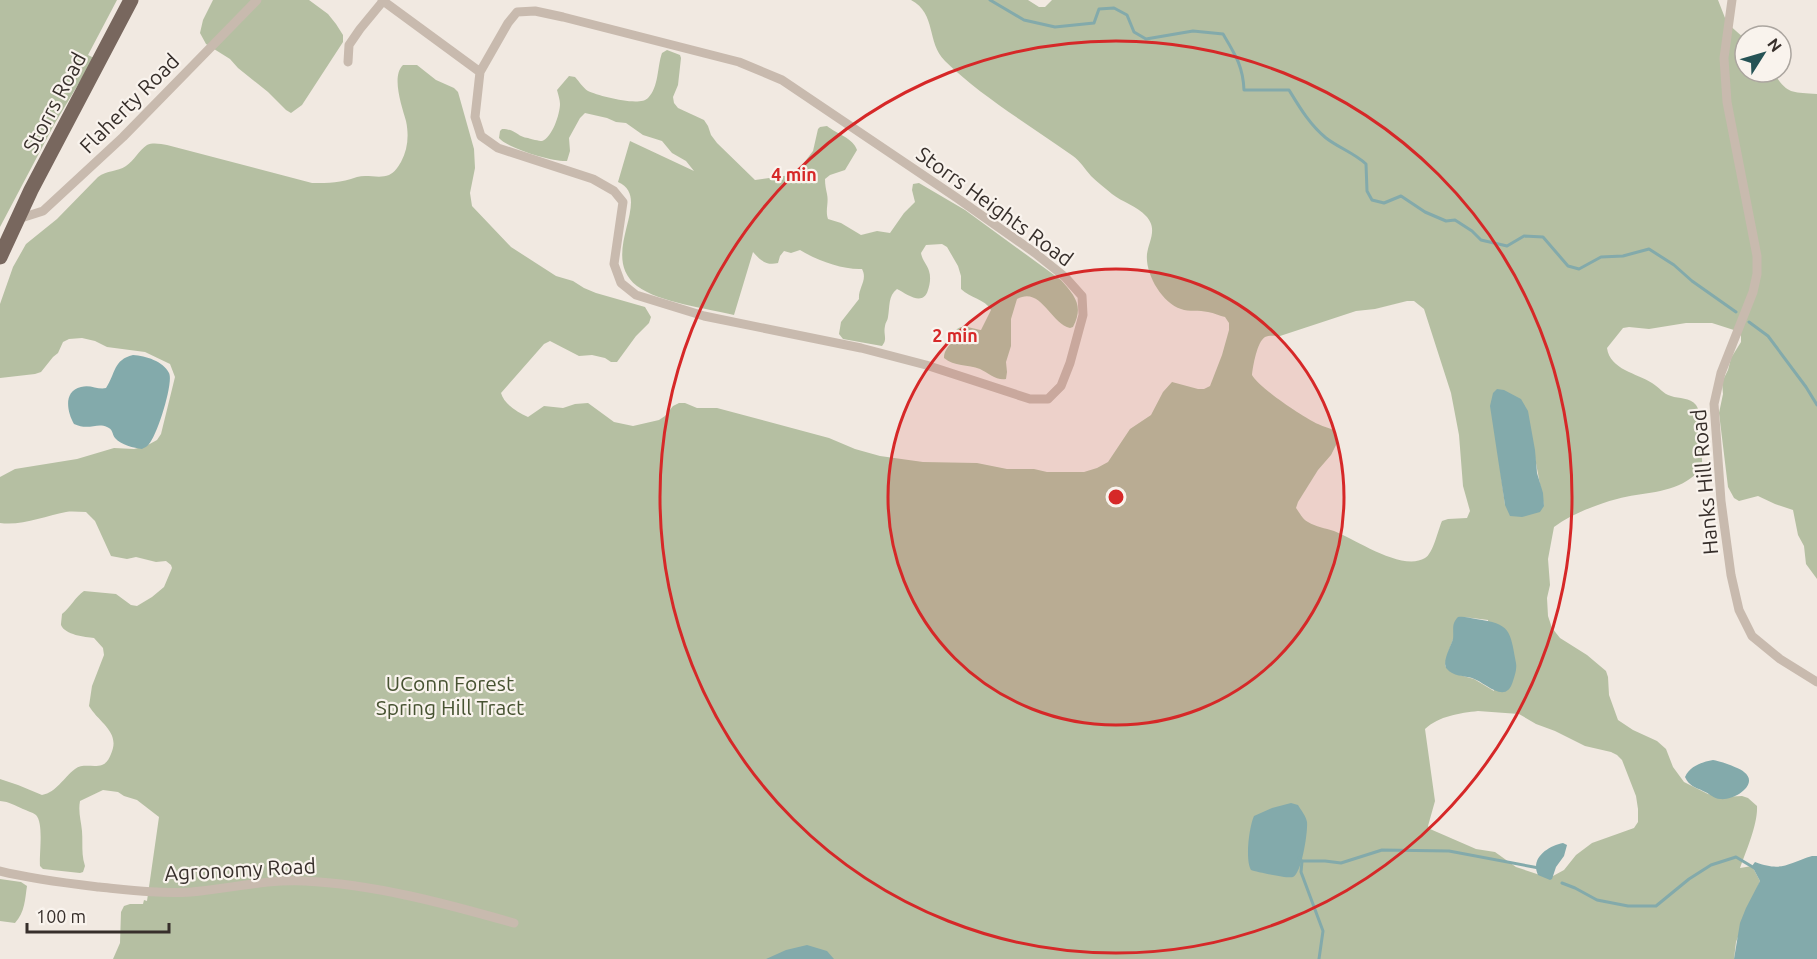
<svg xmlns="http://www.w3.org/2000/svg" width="1817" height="959" font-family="Ubuntu,sans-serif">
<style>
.green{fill:#b5bfa2;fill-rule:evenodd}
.water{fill:#83aaab}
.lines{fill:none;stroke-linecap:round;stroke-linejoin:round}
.stream{stroke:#83aaab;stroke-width:3}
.street{stroke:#c8baae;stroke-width:9}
.primary{stroke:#78675e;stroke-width:15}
.ring{fill:none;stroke:#d62828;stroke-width:3}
.labels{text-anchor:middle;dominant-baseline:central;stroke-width:4.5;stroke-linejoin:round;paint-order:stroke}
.street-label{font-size:21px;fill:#372f2b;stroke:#f9f3ed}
.park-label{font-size:21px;fill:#475332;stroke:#f9f3ed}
.centre{fill:#d62828;stroke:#f9f3ed;stroke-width:3}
.ring-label{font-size:18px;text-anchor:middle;font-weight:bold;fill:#d62828;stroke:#f9f3ed;stroke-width:4.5;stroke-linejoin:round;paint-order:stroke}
</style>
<rect width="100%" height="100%" fill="#f1e9e1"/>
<!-- green -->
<path class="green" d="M0,0h117l-29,55 6,3 -39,65 -55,104z
M213,0h96l19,14 8,10 7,11v7l-41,63 -11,8 -5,-3 -18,-18 -30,-24 -8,-9 -24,-15 -6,-11 3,-13z
M911,0h117l11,7h6l7,-7h666l9,23 18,16v33h28c15,23 18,20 44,22v485l-11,-15 -2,-18 -6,-11 -5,-25 -18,-6 -17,-8 -19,5 -5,-3 -6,-11 -9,-74 4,-19 -1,-12 6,-12 3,-12 10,-16v-6l-4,-5 -25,-8h-26l-37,6 -20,-2 -6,1 -16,20c3,22 30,25 45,35 7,4 11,11 19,13 8,3 19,1 25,9 8,12 2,32 4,45 2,6 3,12 1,18 -2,4 -6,7 -10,10 -21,16 -49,14 -74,21 -20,5 -47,16 -63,28l-6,32 2,26 -3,13 1,18 4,12 8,10 27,17 19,16 2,6 1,18 9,25 15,10 24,11 9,8 7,18 11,15 24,12 14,3 20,-1 6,2 9,8c1,18 -11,45 -17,62l12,-2 8,15 -24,61 -2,17h-1621l7,-16 1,-31 3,-6 6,-2h13l1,-4 3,1 12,-84 -22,-17 -13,-4 -6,-4 -15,-2 -23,11c-2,11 1,19 2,30 1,12 -1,23 3,35l-2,6 -3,1 -37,-4 -3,-3c-1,-11 4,-43 -4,-51 -4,-3 -9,-4 -13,-6 -9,-4 -13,-7 -23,-8v-22l18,6 24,10c15,-3 21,-17 33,-26 8,-6 19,-1 27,-4 5,-2 7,-6 9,-11 10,-22 -12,-31 -22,-48l3,-20 12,-31 -1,-7 -9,-10c-9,-1 -29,-3 -33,-13 0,-2 1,-10 1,-11 9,-7 13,-17 22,-23l32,3 15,11 6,1 15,-9 12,-10 8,-19 -1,-3 -5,-4 -10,1 -20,-5 -9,2 -16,-3 -16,-35 -9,-9c-7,0 -14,-1 -20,0 -21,4 -44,14 -66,11v-46l15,-8 62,-10 37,-11 20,1 12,-3 11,-6 4,-6 14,-57 -5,-13 -25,-12 -38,-5 -12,-6 -13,-3 -13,1 -6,3 -5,11 -5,4 -12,15 -6,2 -35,4v-74l13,-37 13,-23 31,-25 41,-42c9,-7 19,-5 28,-11 8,-5 13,-16 21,-21 6,-3 14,-1 20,0l145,38c18,0 28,0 45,-6 10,-3 22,2 32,-2 6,-3 9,-8 12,-13 7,-13 8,-27 5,-41 -4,-14 -15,-45 -3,-56h14l19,15 18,8 4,4 16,57 1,19 -5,25 2,13 39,41 45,29 17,5 11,7 12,5 49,14 6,10 -2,6 -13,13 -19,26h-6l-6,-4 -13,-3 -13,1 -29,-15 -6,3 -43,49c3,11 16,19 27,24l16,-11 19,2 12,-4 13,-1 26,19 19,4 26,-6 6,-4 8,-10 6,-3h6l12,5h20l112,30 26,11 25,7 43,6 54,1 30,6h27l13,3h37l13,-4 11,-6 22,-33 21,-14 12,-23 9,-10 26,7h6l6,-3 12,-31 7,-25v-7l-4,-6c-5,-1 -11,-4 -17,-5 -9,-2 -19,0 -27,-3 -19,-6 -36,-35 -34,-55 2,-14 11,-25 -1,-38 -9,-10 -24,-14 -34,-22 -7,-6 -15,-12 -21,-18 -6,-7 -11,-15 -18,-20 -43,-31 -90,-58 -128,-95 -19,-19 -8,-47 -34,-61zM1407,301h7l10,8 27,84 8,42 4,51 7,25 -3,7 -19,1 -6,2c-4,9 -9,33 -17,37 -23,14 -70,-19 -91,-27 -9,-3 -18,-4 -26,-9 -6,-3 -8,-9 -12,-14l2,-6 20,-32 13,-15 6,-12 -2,-12c-5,-3 -11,-4 -17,-7 -14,-6 -60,-37 -66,-49 1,-9 5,-33 13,-38 4,-2 11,-1 15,-1l76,-25 19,-2zM1530,431l14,75 -39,-1 -9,-68zM1464,617l24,3 6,71 -20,-12 -18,-5 -11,-8c3,-18 11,-33 19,-49zM1478,711l41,3 17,10 19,7 30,15 26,6 6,3 5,5 14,36 2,13v13l-4,6 -42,15 -16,12 -12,15 -11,6 -7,1 -30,-10 -21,-15 -19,-3 -46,-20 -2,-3 7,-25 -10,-72c14,-13 35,-16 53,-18z
M667,50l13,5 1,3 -3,27 -5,12 1,6 4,5 26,12 4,6 3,9 6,8 38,37 36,-5 12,-11 10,-13 5,-22 2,-2 7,-1c10,8 26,12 30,24l-12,20 -15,5 -5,4c0,6 1,10 2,15 2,9 -2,16 1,25l13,4 20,12 16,-4 13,2 14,-20 11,-11 -3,-12 1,-6 6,-1 46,27 96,70c14,16 23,26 12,47l-3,1c-20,-5 -29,-42 -53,-29l-6,20v27l-5,16 1,10 -1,7c-9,2 -18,-6 -26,-10 -12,-5 -26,-2 -36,-11 0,-8 4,-10 8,-17 1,-3 2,-6 3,-9 5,-10 18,-3 26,-2l10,-20c-6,-11 -21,-12 -30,-21v-13l-3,-10 -11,-19 -5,-3 -16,1 -5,8c1,7 6,11 8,18 2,6 1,13 -1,19 -5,17 -21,4 -31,-1 -9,7 -7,17 -9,28 0,3 -3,6 -3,9 -2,9 3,13 -3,20l-39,-7 -4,-5 2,-12 18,-23c-1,-11 9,-19 3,-30 -19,1 -46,-9 -62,-19l-9,3 -7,-2 -4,5 -2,7c-12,3 -18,-3 -25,-11l-19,63c-28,-7 -74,-12 -97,-29 -40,-31 18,-88 -19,-104l12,-41 64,30 -8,-10 -14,-8 -10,-12 -19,-6 -17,-12 -10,-1 -9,-4 -22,-5 -5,5 -11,20 1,13 -3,10c-14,1 -60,-13 -68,-23l1,-7 2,-2c14,0 15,8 26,9 3,1 11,3 14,3 10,-3 18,-27 18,-37 0,-4 -2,-10 -3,-14l12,-14 6,1c4,4 8,11 13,14 11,5 52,16 60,7 11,-11 9,-31 14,-45z
M0,879l21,3 6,4c-2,13 -2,26 -12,37l-15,-2z"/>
<!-- water -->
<path class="water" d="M133,355c13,1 30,6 36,18 5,9 -12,63 -20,71 -1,2 -5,4 -7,5 -8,-1 -21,-4 -27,-11 -3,-4 -2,-9 -8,-11 -10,-5 -18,4 -33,-3 -7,-12 -11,-33 7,-37 9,-3 17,3 25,1 10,-15 7,-28 27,-33z
M1497,389l7,1 17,9 7,12 7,39 2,23 6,20 1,13 -4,6 -18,5 -12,-1 -5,-11 -15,-99 3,-13z
M1458,617c6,-1 11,1 18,2 35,5 34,11 40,44 1,6 -1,12 -3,18 -7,25 -28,1 -41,-3 -7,-2 -20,-2 -25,-9 -6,-6 4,-23 6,-30 1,-9 -2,-15 5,-22z
M1713,760c7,1 27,8 31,12 16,12 -10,29 -24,27 -6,0 -11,-6 -17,-8 -8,-4 -14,-5 -18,-14 5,-11 17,-15 28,-17z
M1291,803l7,2c3,5 8,11 9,17 1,9 -5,51 -14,55 -4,2 -36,-5 -42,-7 -6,-10 -2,-43 3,-54l18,-8z
M1563,843l4,2 -3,11 -8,11 -4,12 -2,1 -12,-5c-8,-17 10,-29 25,-32z
M1812,856h5v103h-83l6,-36 6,-15 14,-27 -8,-15 3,-4c27,10 31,2 57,-6z
M807,945l20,6 7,8h-68l20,-9z"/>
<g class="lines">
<!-- stream -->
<path class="stream" d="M990,0l34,20 31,7 39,-4 5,-14 15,-1 13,7 7,17 12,7 47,-8 30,3c12,20 20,32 21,56h45c11,18 21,35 37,48 13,10 28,15 40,26l1,27 5,9 12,3 17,-7 24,16 21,9 9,-1 17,11 9,9 26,6 17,-10 19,1 25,29 11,3 22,-12 22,-1 26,-7 25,16 18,16 44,31
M1749,322l19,14 38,51 11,18
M1299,858l3,3h23l16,2 41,-13 67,1 90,17
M1302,861l-1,11 22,59 -4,28
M1562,883l13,5 22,12 31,6h28l33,-27 22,-14 25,-8 20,12"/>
<!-- street -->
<path class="street" d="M382,0l98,72
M1732,0l-8,58 3,44 30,154v18l-4,18 -32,81 -7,31 7,97 10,74 8,35 13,26 28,23 37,23
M535,11l28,6 176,45 43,18 175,118 78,55 30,24 17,19 1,19 -13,48 -9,23 -13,13h-18l-104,-34 -65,-17 -157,-32 -68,-21 -15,-12 -7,-19 9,-62 -9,-11 -21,-12 -95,-31 -17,-12 -6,-19 5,-45 28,-49 9,-11z
M348,62l1,-17 11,-16 24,-29
M18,219l25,-8 80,-74 134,-137
M0,871c32,8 66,12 99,16 30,3 61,7 92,5 37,-3 75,-13 113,-11 70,3 143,23 210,42"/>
<!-- primary -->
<path class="primary" d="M0,257l31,-67 100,-190"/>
</g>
<!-- distance rings -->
<circle cx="1116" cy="497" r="228" fill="#d62828" fill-opacity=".12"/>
<g class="ring">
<circle cx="1116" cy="497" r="228"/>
<circle cx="1116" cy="497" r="456"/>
</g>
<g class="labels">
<!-- street labels -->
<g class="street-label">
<text transform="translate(54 102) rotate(-62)">Storrs Road</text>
<text transform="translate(129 103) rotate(-45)">Flaherty Road</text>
<text transform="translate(995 206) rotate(36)">Storrs Heights Road</text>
<text transform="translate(1704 482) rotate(-95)">Hanks Hill Road</text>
<text transform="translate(240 869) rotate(-3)">Agronomy Road</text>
</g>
<!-- park labels -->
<g class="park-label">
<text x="450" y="683">UConn Forest<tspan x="450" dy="24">Spring Hill Tract</tspan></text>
</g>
</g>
<circle cx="1116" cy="497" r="9" class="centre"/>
<g class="ring-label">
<text x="794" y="181">4 min</text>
<text x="955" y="342">2 min</text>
</g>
<!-- north arrow -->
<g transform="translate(1763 54) rotate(53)"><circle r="28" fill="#f9f3ed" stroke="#aba59f" stroke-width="1.5"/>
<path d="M0-4.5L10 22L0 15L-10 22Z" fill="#255255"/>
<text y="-9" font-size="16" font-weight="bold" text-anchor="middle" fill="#372f2b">N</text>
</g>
<!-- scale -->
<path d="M27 923v9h142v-9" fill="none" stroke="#372f2b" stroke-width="3"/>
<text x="36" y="923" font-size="18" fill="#372f2b" stroke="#f9f3ed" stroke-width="4.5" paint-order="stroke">100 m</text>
</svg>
